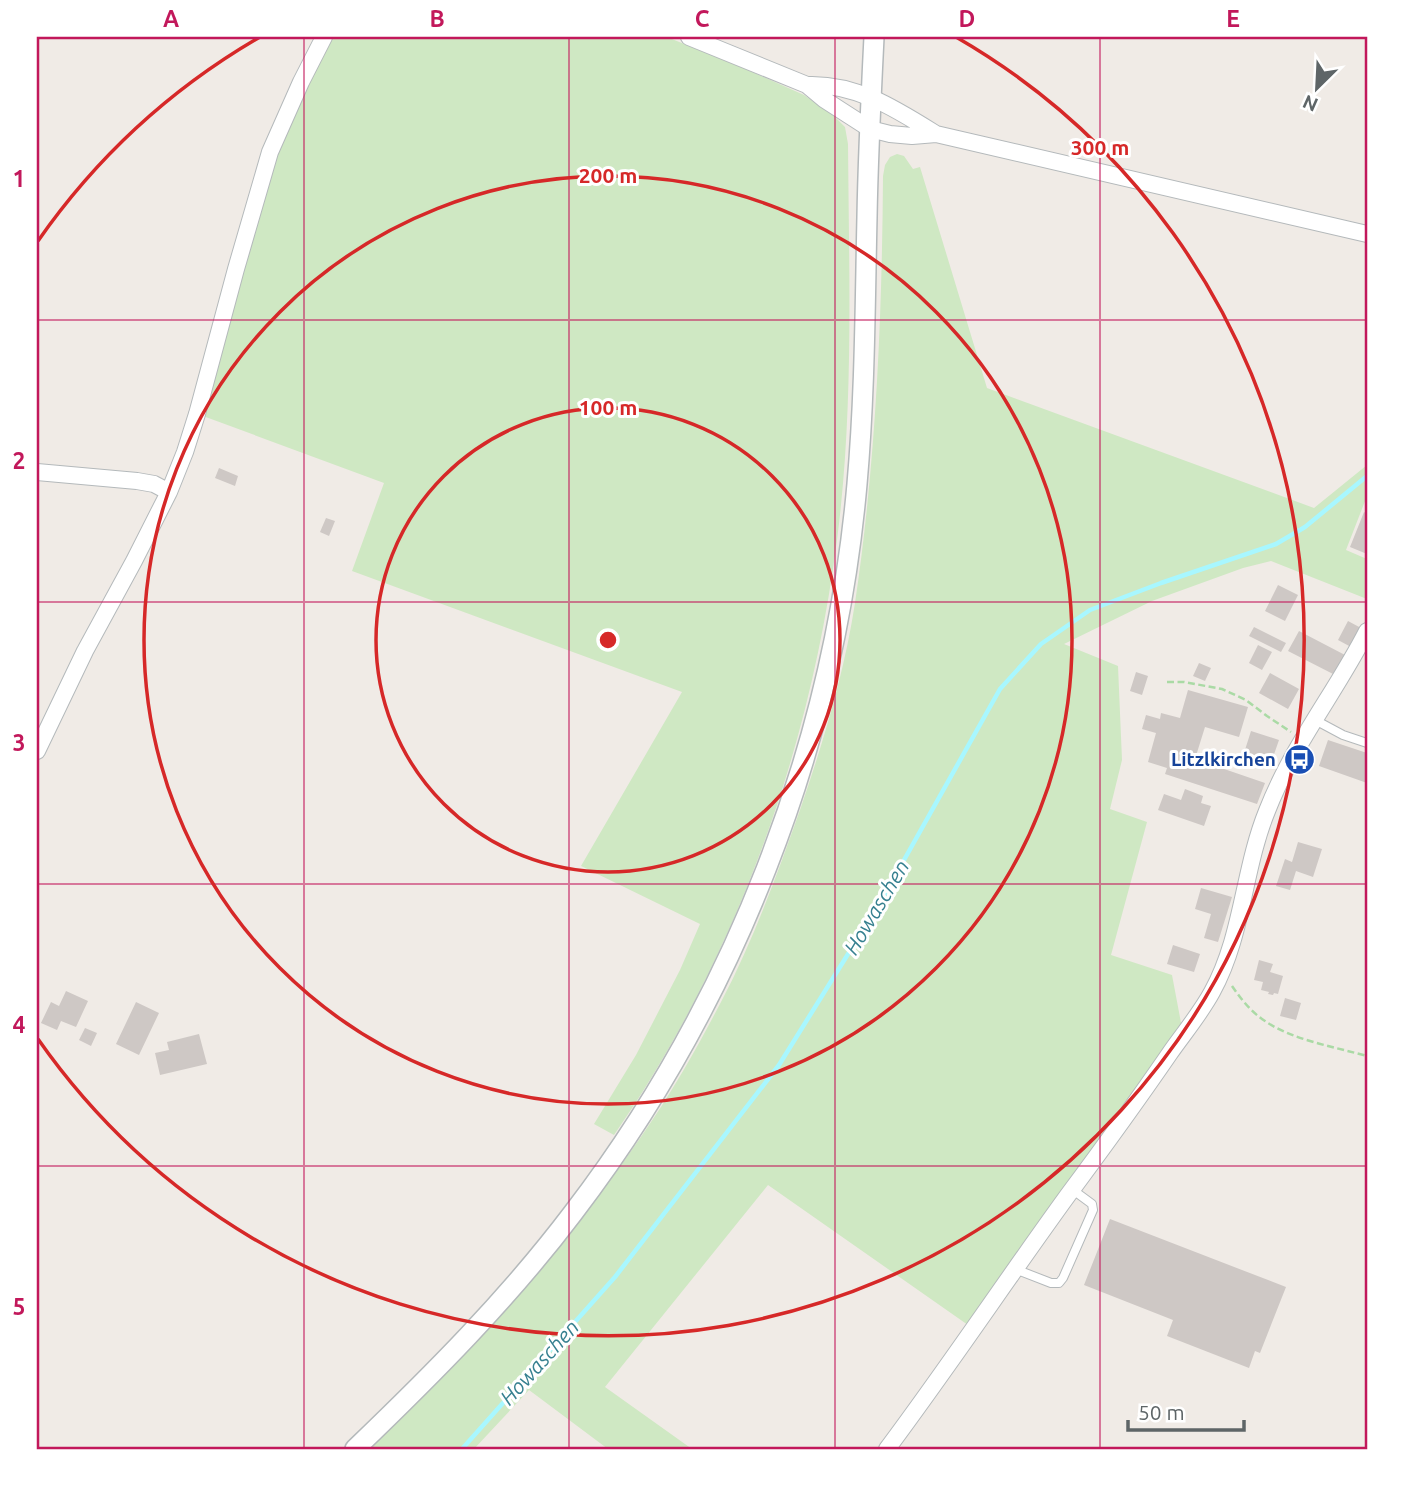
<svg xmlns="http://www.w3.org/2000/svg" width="1404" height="1486" font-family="Ubuntu,sans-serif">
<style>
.green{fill:#cfe8c3}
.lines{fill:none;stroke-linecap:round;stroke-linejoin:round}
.stream{stroke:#a8f7ff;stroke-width:4.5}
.building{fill:#cec8c5}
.service-casing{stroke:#b4b9bb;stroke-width:10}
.minor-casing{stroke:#b4b9bb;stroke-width:18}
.tertiary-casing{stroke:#b4b9bb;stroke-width:22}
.path{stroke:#aadaa5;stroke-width:2.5;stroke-dasharray:7 3.5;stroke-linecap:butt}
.service{stroke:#fff;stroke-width:8}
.minor{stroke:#fff;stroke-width:16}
.tertiary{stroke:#fff;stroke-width:19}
.grid{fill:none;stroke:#c2185b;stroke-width:2;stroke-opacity:0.55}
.ring{fill:none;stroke:#d62828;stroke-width:3.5}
.labels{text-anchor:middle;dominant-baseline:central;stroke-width:6;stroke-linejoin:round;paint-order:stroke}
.transit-label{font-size:19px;font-weight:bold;fill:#164399;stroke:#fff;text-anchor:end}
.water-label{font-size:21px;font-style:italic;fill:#368090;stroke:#fff}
.centre{fill:#d62828;stroke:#fff;stroke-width:3.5}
.ring-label{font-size:21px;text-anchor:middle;font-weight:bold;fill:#d62828;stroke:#fff;stroke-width:6;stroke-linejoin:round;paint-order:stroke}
.neatline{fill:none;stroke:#c2185b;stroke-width:2.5}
.grid-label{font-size:23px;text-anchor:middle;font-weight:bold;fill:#c2185b}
</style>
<rect width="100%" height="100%" fill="#f0ebe6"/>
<!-- green -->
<path class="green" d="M331,37h336l81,33 56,25 29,20 12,12 3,17c1,132 6,265 -11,396 -27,212 -102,420 -223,595l-20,-11 42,-69 44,-85 20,-46 -119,-58 101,-174 -330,-121 32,-88 -181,-67 72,-259 32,-73z
M897,154l7,2 9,13 7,-2 67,221 327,120 53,-43v31l-21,54 21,9v40l-96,-38 -28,7 -91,33 -88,43 54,22 4,94 -12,49 37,13 -36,133 61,20 10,53 -214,297 -200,-140 -163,202 87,62h-84l-79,-59 -55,59h-105c40,-37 78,-78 114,-118 61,-67 120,-136 170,-212 25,-37 47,-77 68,-117 32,-61 56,-127 79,-192 23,-67 44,-136 55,-207 21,-141 27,-284 28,-427l2,-11 5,-8z"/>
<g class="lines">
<!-- stream -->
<path class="stream" d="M462,1449l153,-172 164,-212 102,-164 119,-212 41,-45 49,-34 71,-27 115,-39 29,-17 62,-51"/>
</g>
<!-- building -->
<path class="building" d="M219,468l19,8 -3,10 -20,-8z
M1364,512l3,2v40l-17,-7z
M326,518l9,3 -6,15 -9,-4z
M1278,585l20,10 -13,26 -20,-10z
M1348,621l13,7 -10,19 -13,-7z
M1254,627l32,16 -5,9 -32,-16z
M1299,631l46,24 -10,20 -47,-24z
M1258,645l14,7 -10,18 -13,-7z
M1199,663l12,5 -6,13 -12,-5z
M1136,672l12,4 -6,19 -12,-4z
M1270,673l29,16 -11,20 -29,-16z
M1188,690l60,17 -9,30 -34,-10 -10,32 70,24 -8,21 -92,-30 2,-6 -19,-6 8,-29 -14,-4 4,-14 14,4 1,-6 19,5z
M1251,731l28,9 -8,23 -27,-10z
M1328,740l39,13v30l-48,-17z
M1185,789l18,7 -2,7 10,3 -7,20 -46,-16 6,-16 17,6z
M1298,842l24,7 -9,28 -17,-6 -6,19 -14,-4 9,-27 7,3z
M1201,888l31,9 -14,45 -14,-4 7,-24 -16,-5z
M1173,945l27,9 -6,18 -27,-8z
M1259,960l14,4 -3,8 13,4 -5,18 -4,-1 -1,2 -5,-1 1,-2 -8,-2 2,-8 -9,-2z
M66,991l22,10 -12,26 -15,-6 -4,9 -16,-7 10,-21 8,4z
M1285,998l16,5 -5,17 -16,-4z
M136,1002l23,11 -20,42 -23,-11z
M85,1028l12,5 -6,13 -12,-6z
M199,1034l8,30 -47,11 -5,-22 14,-3 -2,-8z
M1110,1219l176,68 -26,66 -5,-2 -6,17 -82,-32 6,-16 -89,-35z"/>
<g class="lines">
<defs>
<path id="service" d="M1315,720l28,15 24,8
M1015,1269l36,14h8l4,-5 30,-68 -1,-6 -19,-14"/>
<path id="minor" d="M689,37l118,48 18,15 45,29 20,5 22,2 24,-2
M807,85c49,-2 89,24 129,49l431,100
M37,472l100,9 17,3 15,8
M37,751l48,-100 49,-90 35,-69 16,-40 12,-38 39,-145 34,-117 31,-70 23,-45
M887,1449c62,-83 120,-170 181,-254 35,-47 69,-94 102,-142 14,-20 30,-39 42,-61 31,-56 31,-122 55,-181 25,-65 69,-119 100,-180"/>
<path id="tertiary" d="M355,1449c77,-74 153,-150 218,-236 160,-209 261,-467 284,-729 8,-89 8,-178 10,-267 1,-60 4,-120 7,-180"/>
</defs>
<!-- service casing -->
<use href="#service" class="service-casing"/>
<!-- minor casing -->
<use href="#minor" class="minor-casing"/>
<!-- tertiary casing -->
<use href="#tertiary" class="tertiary-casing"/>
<!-- path -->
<path class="path" d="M1167,682h17l38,7 24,11 21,16 24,16
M1232,986c9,13 19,26 33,35 27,19 70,26 102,35"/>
<!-- service -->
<use href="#service" class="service"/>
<!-- minor -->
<use href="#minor" class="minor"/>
<!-- tertiary -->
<use href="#tertiary" class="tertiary"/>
</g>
<!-- grid -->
<path class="grid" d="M304,37v1412M569,37v1412M835,37v1412M1100,37v1412M37,320h1330M37,602h1330M37,884h1330M37,1166h1330"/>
<!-- distance rings -->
<g class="ring">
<circle cx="608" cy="640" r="232"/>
<circle cx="608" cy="640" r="464"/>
<path d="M38 241A696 696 0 0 1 260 37M956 37A696 696 0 1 1 38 1039"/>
</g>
<!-- icons -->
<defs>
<symbol id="bus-disc" viewBox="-11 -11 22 22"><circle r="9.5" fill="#1a4fb4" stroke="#fff"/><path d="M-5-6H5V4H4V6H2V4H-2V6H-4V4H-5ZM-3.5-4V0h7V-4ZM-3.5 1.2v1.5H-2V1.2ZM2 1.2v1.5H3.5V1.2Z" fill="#fff"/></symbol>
</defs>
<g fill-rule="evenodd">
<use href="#bus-disc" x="1282" y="742" width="35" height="35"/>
</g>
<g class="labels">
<!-- transit labels -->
<g class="transit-label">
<text x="1276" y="759">Litzlkirchen</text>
</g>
<!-- water labels -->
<g class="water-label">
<text transform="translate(876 907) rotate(-59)">Howaschen</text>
<text transform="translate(539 1362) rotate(-48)">Howaschen</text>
</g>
</g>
<circle cx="608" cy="640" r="10" class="centre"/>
<g class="ring-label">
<text x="1100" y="155">300 m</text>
<text x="608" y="183">200 m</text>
<text x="608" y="415">100 m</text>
</g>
<!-- border -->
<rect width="1404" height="1486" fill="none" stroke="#ffffff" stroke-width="77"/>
<!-- north arrow -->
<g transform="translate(1317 88) rotate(204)" stroke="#ffffff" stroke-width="5" paint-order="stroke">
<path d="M0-5L12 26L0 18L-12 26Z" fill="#5e6567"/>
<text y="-10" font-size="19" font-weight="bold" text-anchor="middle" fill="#5e6567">N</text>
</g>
<!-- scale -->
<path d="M1128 1420v10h116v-10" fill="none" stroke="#5e6567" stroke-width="3.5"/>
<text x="1138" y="1420" font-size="21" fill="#5e6567" stroke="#ffffff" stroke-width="5" paint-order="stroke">50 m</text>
<rect x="38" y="38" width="1328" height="1410" class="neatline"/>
<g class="grid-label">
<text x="171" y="27">A</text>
<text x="437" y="27">B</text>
<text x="702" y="27">C</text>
<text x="967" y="27">D</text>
<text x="1233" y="27">E</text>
<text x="19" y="187">1</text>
<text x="19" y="469">2</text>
<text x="19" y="751">3</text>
<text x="19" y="1033">4</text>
<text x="19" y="1315">5</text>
</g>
</svg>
